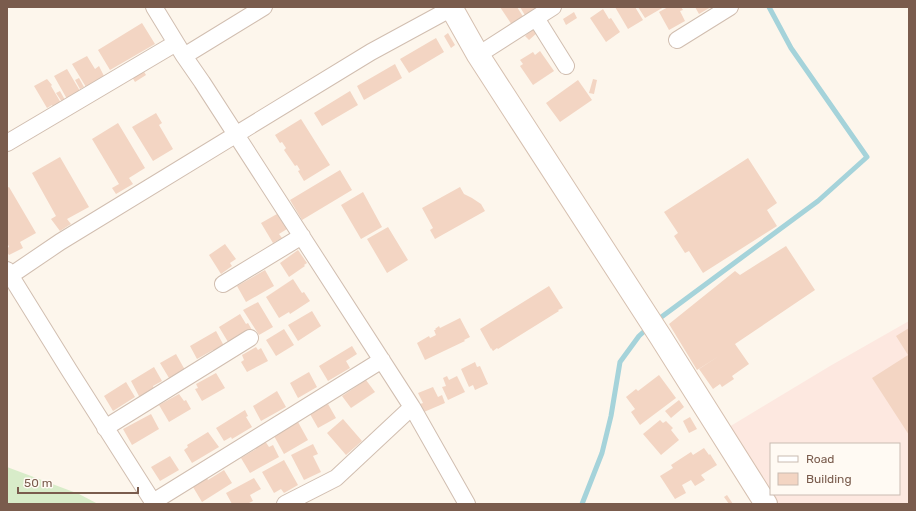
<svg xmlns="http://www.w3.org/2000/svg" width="916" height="511" font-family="Rubik,sans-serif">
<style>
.commercial{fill:#fde8e0}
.green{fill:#d8ecc9}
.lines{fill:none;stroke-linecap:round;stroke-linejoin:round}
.stream{stroke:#a5d3da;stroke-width:5}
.building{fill:#f3d5c3}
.street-casing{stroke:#d1beb0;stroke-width:18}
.secondary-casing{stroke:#d6c0b0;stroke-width:24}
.street{stroke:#fff;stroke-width:16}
.secondary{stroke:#fff;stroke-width:22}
</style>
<rect width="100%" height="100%" fill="#fdf6ec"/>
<!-- commercial -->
<path class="commercial" d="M909,321v183h-131l-6,-10h127v-50h-128v49l-42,-66 101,-61z"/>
<!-- green -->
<path class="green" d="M7,467l72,27 19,10h-91z"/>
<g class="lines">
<!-- stream -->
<path class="stream" d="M656,321l162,-120 49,-44 -76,-109 -22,-41
M582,504l20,-51 9,-37 9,-54 19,-26 10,-9"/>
</g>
<!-- building -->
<path class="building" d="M500,7h17l7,11 -12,7z
M520,7h20l-14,10z
M615,7h20l8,13 -15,9z
M638,7h26l-19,11z
M668,7h13l2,3 -3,1 5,10 -16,9 -10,-18z
M695,7h16l-12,7z
M603,9l6,10 2,-1 9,14 -14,10 -16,-24z
M574,12l3,6 -11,7 -3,-6z
M142,23l13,21 -45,26 -12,-20z
M533,29l4,4 -8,7 -4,-4z
M448,33l7,12 -4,3 -7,-12z
M436,38l8,14 -35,21 -9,-14z
M540,51l14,20 -21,14 -13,-19 3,-2 -3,-4 13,-8 2,3z
M87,56l8,13 4,-3 5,10 -18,11 -14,-23z
M395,64l7,14 -38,22 -7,-14z
M67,69l13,22 -13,8 -13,-23z
M143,70l3,5 -11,7 -3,-5z
M79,78l5,9 -4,2 -5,-9z
M47,79l5,6 -1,1 10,17 -8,4 -1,-2 -5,3 -13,-22z
M593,79l4,1 -3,14 -5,-1z
M578,80l14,20 -32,22 -14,-19z
M60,91l5,9 -3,2 -6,-9z
M350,91l8,14 -36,21 -8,-13z
M156,113l6,10 -3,2 14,24 -20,12 -21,-34z
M301,119l29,46 -26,16 -6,-10 2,-1 -3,-5 -2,1 -11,-16 2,-2 -4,-6 -2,1 -5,-8z
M118,123l27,45 -16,10 4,6 -17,10 -4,-6 7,-4 -27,-45z
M60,157l29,50 -22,12 4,5 -11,7 -9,-12 5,-3 -24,-43z
M748,158l29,45 -10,7 10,16 -74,47 -14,-22 -4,2 -11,-17 4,-3 -14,-21z
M340,170l12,20 -50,30 -12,-20z
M9,187l27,46 -16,9 3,6 -14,7 -2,-3v-4l2,-1 -2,-5v-54z
M460,187l4,7 8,4 9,6 4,7 -50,28 -5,-9 3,-2 -11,-20z
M363,192l19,35 -21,12 -20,-34z
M277,214l10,15 -8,5 3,4 -9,5 -12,-20z
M388,227l20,33 -21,13 -20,-34z
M225,244l11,15 -6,4 2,3 -11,8 -12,-19z
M786,246l29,44 -80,54 14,20 -17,12 2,3 -12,8 -2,-3 -7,5 -14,-20 20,-13 -22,14 -28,-46 66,-53 5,4z
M298,250l9,13 -3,2 1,1 -16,11 -9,-14z
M265,270l9,16 -28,16 -9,-16z
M293,279l9,14 2,-1 6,9 -20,13 -1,-2 -10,6 -13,-21z
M549,286l14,22 -5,2 1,1 -61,38 -1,-1 -4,3 -2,-3v1l-11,-20z
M258,302l15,25 -14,8 -16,-25z
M312,311l9,15 -23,15 -10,-16z
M240,314l6,10 2,-1 4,7 -14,8 -10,4 -9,-15z
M460,318l10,19 -6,3 1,1 -40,19 -8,-17 12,-7 1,2 6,-3 -2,-5h2l-1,-1 4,-3 1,2z
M909,328v107l-37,-57 36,-23 -12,-19z
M284,329l10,16 -18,11 -10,-16z
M216,331l8,15 -10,5 -1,-1 -16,9 -7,-13z
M352,346l5,8 -11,7 4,7 -22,13 -9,-15z
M256,347l2,3 3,-2 7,13 -21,11 -6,-10 3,-2 -2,-5z
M176,354l9,16 -16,8 -9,-15z
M475,362l2,5 3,-1 8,18 -13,6 -2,-5 -4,2 -8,-18z
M154,367l8,14 -9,5 1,3 -14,9 -9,-17z
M309,372l8,15 -19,11 -8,-15z
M216,373l9,15 -23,13 -7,-12 3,-1 -2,-4z
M659,375l17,23 -36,27 -9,-13 4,-3 -9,-12 10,-8 2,2z
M447,376l2,4 8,-4 8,16 -17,8 -6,-13 4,-1 -3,-8z
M366,380l9,12 -24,16 -9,-12z
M126,382l9,15 -22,14 -9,-15z
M433,387l5,10 4,-2 3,8 -21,9 -4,-8 3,-1 -5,-10z
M277,391l9,16 -25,14 -8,-15z
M179,394l5,7 2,-1 5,9 -22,13 -10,-17z
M679,400l5,7 -13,11 -6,-7z
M328,404l8,14 -18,10 -8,-14z
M245,410l3,6 -2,1 6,10 -20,12 -1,-2 -7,4 -8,-13z
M151,414l8,15 -27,16 -9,-16z
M690,417l7,12 -8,4 -6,-12z
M343,419l19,22 -16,14 -19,-22z
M660,420l3,3 3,-2 7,7 -2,2 8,10 -18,15 -18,-21z
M298,422l10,18 -24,14 -10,-18z
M208,432l11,15 -27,16 -8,-13 4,-3 -1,-2z
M265,441l4,6 4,-2 6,12 -29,16 -9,-15 15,-9 -1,-2z
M313,444l5,10 -5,2 8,16 -17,8 -13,-25z
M704,448l5,7 1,-1 7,11 -16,10 4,5 -10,6 -4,-6 -9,5 4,8 -11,6 -15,-23 13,-8 -2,-3 20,-13 2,3z
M170,456l9,14 -19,11 -9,-14z
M284,460l14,25 -14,8 -3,-4 -7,4 -12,-21z
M224,470l8,13 -30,19 -9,-15 14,-9 1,2z
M254,478l7,11 -11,6 3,6 -4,2 1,1h-18l-6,-11z
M727,495l6,9h-4l-5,-7z"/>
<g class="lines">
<defs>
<path id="street" d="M154,7l30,49 18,26 210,325 55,97
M536,18l30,48
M677,40l53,-33
M478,55l75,-48
M184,56l80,-49
M7,143l169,-100
M7,270l62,100 84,132 229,-142
M7,278l53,-36 311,-190 81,-44
M223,284l79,-48
M105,428l145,-90
M285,504l51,-26 76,-71"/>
<path id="secondary" d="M451,7l27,48 182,281 106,168"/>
</defs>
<!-- street casing -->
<use href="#street" class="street-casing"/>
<!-- secondary casing -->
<use href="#secondary" class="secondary-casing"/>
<!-- street -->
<use href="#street" class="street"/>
<!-- secondary -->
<use href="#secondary" class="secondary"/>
</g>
<!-- border -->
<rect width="916" height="511" fill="none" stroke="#7a5c4d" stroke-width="16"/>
<!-- legend -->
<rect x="770" y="443" width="130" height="52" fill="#fffaf3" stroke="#cabbb1"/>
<rect x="778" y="456" width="20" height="6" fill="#ffffff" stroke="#cabbb1"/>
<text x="806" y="463" font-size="12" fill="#7a5c4d">Road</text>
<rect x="778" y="473" width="20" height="12" fill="#f3d5c3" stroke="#cabbb1"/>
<text x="806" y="483" font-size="12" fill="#7a5c4d">Building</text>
<!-- scale -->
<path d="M18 487v6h120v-6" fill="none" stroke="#7a5c4d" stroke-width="2"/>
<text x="24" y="487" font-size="12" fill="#7a5c4d" stroke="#fffaf3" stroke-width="3" paint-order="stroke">50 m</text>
</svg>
